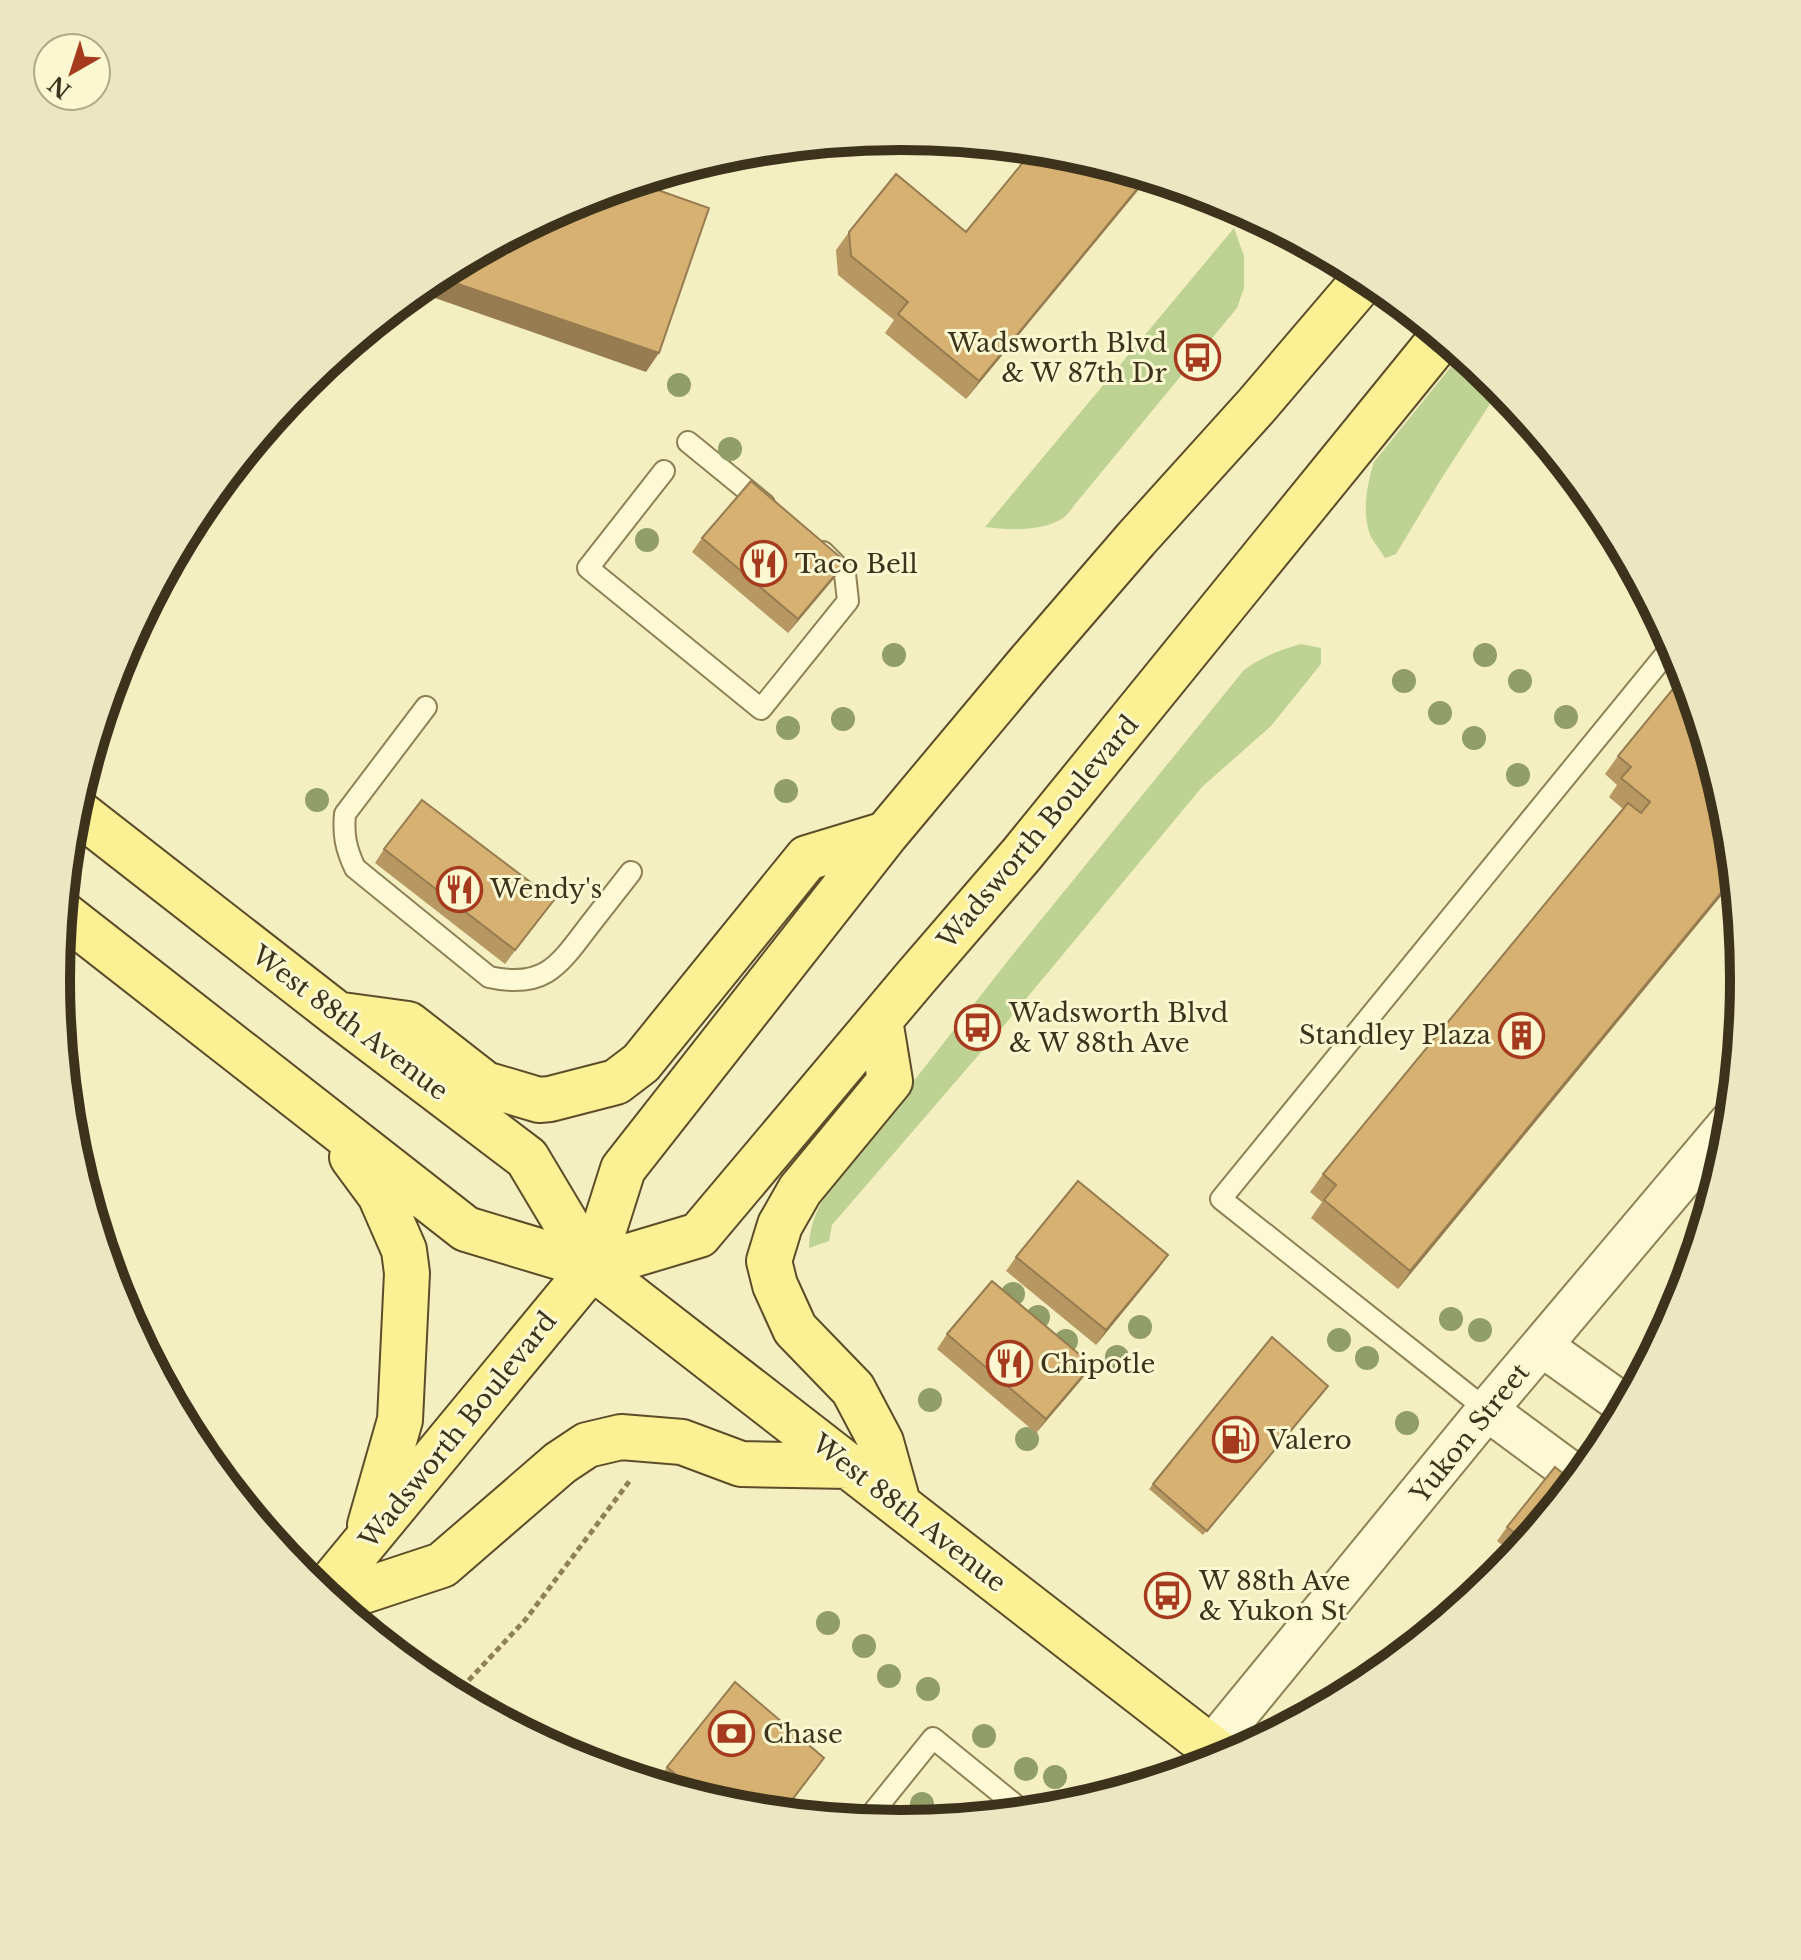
<svg xmlns="http://www.w3.org/2000/svg" width="1801" height="1960" font-family="'Libre Baskerville',serif">
<style>
.green{fill:#bed393}
.lines{fill:none;stroke-linecap:round;stroke-linejoin:round}
.service-casing{stroke:#8f8156;stroke-width:24}
.minor-casing{stroke:#8f8156;stroke-width:44}
.primary-casing{stroke:#5c4c2a;stroke-width:48}
.path{stroke:#8f8156;stroke-width:5;stroke-dasharray:6 4;stroke-linecap:butt}
.service{stroke:#fdf9d5;stroke-width:20}
.minor{stroke:#fdf9d5;stroke-width:40}
.primary{stroke:#fbf194;stroke-width:44}
.tree{fill:#919e68}
.wall{fill:#b89862}
.shaded-wall{fill:#967c50}
.building{fill:#d6b172;stroke:#967c50;stroke-width:2}
.labels{text-anchor:middle;dominant-baseline:central;stroke-width:6;stroke-linejoin:round;paint-order:stroke}
.poi-label{font-size:26px;fill:#3d331c;stroke:#faf7d1;text-anchor:start}
.street-label{font-size:26px;fill:#3d331c;stroke:#faf7d1}
.rim{fill:none;stroke:#3d331c;stroke-width:10}
</style>
<rect width="100%" height="100%" fill="#f3efc0"/>
<!-- green -->
<path class="green" d="M1234,228l10,28v32l-7,20 -156,189c-6,6 -11,16 -18,21 -21,14 -54,12 -78,9z
M1462,353l39,34 -58,89 -47,78 -11,4c-4,-7 -10,-14 -14,-21 -10,-23 -4,-53 3,-75z
M1301,644l20,4v16l-50,62 -69,61 -201,242 -169,196 -3,16 -20,7c1,-25 8,-39 21,-60l180,-230 234,-288c18,-13 35,-20 57,-26z"/>
<g class="lines">
<defs>
<path id="service" d="M688,442l76,62
M664,471l-76,97 173,141 87,-108 -3,-27 -22,-22
M426,707l-81,107c-2,21 1,35 10,54l134,109c54,12 69,-10 99,-50 14,-18 29,-37 43,-55
M1487,1410l-266,-211 453,-555
M866,1821l67,-83 91,74"/>
<path id="minor" d="M1542,1346l84,60
M1487,1410l92,68
M1211,1747l276,-337 244,-289"/>
<path id="primary" d="M74,809l263,205 190,144 65,109 634,492
M63,914l403,315 126,38
M342,1015l66,9 77,60 54,16 11,-1 66,-17 25,-19 166,-205 79,-24
M880,1020l10,61 -90,109 -20,35 -11,36 6,24 20,44 58,60 28,53 17,61
M352,1157l28,38 24,55 3,23 -7,147 -30,105
M592,1267l107,-32 217,-258 106,-123 420,-517
M323,1593l269,-326 31,-98 263,-335 143,-171 107,-124 121,-134 110,-129
M333,1601l109,-36 118,-102 27,-18 34,-8 61,5 59,22 110,2"/>
</defs>
<!-- service casing -->
<use href="#service" class="service-casing"/>
<!-- minor casing -->
<use href="#minor" class="minor-casing"/>
<!-- primary casing -->
<use href="#primary" class="primary-casing"/>
<!-- path -->
<path class="path" d="M455,1695l71,-76 105,-140"/>
<!-- service -->
<use href="#service" class="service"/>
<!-- minor -->
<use href="#minor" class="minor"/>
<!-- primary -->
<use href="#primary" class="primary"/>
</g>
<!-- trees -->
<g class="tree">
<circle cx="679" cy="385" r="12"/>
<circle cx="730" cy="449" r="12"/>
<circle cx="647" cy="540" r="12"/>
<circle cx="894" cy="655" r="12"/>
<circle cx="1485" cy="655" r="12"/>
<circle cx="1404" cy="681" r="12"/>
<circle cx="1520" cy="681" r="12"/>
<circle cx="1440" cy="713" r="12"/>
<circle cx="1566" cy="717" r="12"/>
<circle cx="843" cy="719" r="12"/>
<circle cx="788" cy="728" r="12"/>
<circle cx="1474" cy="738" r="12"/>
<circle cx="1518" cy="775" r="12"/>
<circle cx="786" cy="791" r="12"/>
<circle cx="317" cy="800" r="12"/>
<circle cx="1013" cy="1294" r="12"/>
<circle cx="1038" cy="1317" r="12"/>
<circle cx="1451" cy="1319" r="12"/>
<circle cx="1140" cy="1327" r="12"/>
<circle cx="1480" cy="1330" r="12"/>
<circle cx="1339" cy="1340" r="12"/>
<circle cx="1066" cy="1341" r="12"/>
<circle cx="1117" cy="1357" r="12"/>
<circle cx="1367" cy="1358" r="12"/>
<circle cx="930" cy="1400" r="12"/>
<circle cx="1407" cy="1423" r="12"/>
<circle cx="1027" cy="1439" r="12"/>
<circle cx="828" cy="1623" r="12"/>
<circle cx="864" cy="1646" r="12"/>
<circle cx="889" cy="1676" r="12"/>
<circle cx="928" cy="1689" r="12"/>
<circle cx="984" cy="1736" r="12"/>
<circle cx="1026" cy="1769" r="12"/>
<circle cx="1055" cy="1777" r="12"/>
<circle cx="922" cy="1804" r="12"/>
</g>
<!-- wall -->
<path class="wall" d="M1066,152l83,25 -183,222 -81,-66 9,-13 -56,-45 -2,-25 13,-18h117z
M702,538l144,24 -10,14 -48,57 -96,-81z
M1686,673l49,206 -337,410 -87,-71 11,-16 -12,-10 13,-18 300,-365 -14,-12 8,-12 -12,-11 13,-18z
M384,849l170,51 -49,64 -130,-101z
M1168,1255l-10,14 -62,76 -90,-74 10,-14z
M947,1334l135,45 -46,54 -99,-84z
M1652,1356l-13,25 -3,-2z
M1325,1391l-122,144 -54,-46 4,-5z
M1575,1483l-60,72 -18,-14 10,-14z
M667,1767l147,5 -31,41 -48,-5 -71,-21 -6,-6z"/>
<!-- shaded-wall -->
<path class="shaded-wall" d="M1147,177h2l-183,222 13,-18z
M435,276l224,77 -13,19 -231,-81z
M846,562l-10,14 -48,57 10,-14z
M1735,876v3l-337,410 12,-18z
M1168,1255l-10,14 -62,76 10,-15z
M1092,1365l-10,14 -46,54 10,-14z"/>
<!-- building -->
<path class="building" d="M1034,149l32,3 81,25 -168,204 -81,-67 10,-12 -57,-46 -2,-24 47,-58 70,58z
M635,182l74,26 -50,145 -224,-77 143,-76z
M751,481l95,81 -48,57 -96,-81z
M1686,673l43,143 6,60 -325,395 -86,-71 12,-15 -13,-11 305,-371 13,10 9,-11 -29,-24 10,-11 -13,-11z
M422,800l132,100 -39,50 -131,-101z
M1078,1181l90,74 -62,75 -90,-73z
M992,1281l100,84 -46,54 -99,-85z
M1272,1337l56,49 -121,145 -54,-47z
M1555,1467l20,16 -49,59 -19,-15z
M735,1682l89,76 -42,55 -47,-5 -31,-9 -37,-32z"/>
<!-- icons -->
<defs>
<symbol id="bus-ring" viewBox="-11 -11 22 22"><circle r="9.5" fill="#faf7d1" stroke="#a63a1e" stroke-width="1.5"/><path d="M-5-6H5V4H4V6H2V4H-2V6H-4V4H-5ZM-3.5-4V0h7V-4ZM-3.5 1.2v1.5H-2V1.2ZM2 1.2v1.5H3.5V1.2Z" fill="#a63a1e"/></symbol>
<symbol id="restaurant-ring" viewBox="-11 -11 22 22"><circle r="9.5" fill="#faf7d1" stroke="#a63a1e" stroke-width="1.5"/><path d="M-5-6h1v4h1v-4h1v4h1v-4h1v5L-1.5 .5V6h-2V.5L-5-1ZM5-6V6H3V1.5H1.5Q1.5-4 5-6Z" fill="#a63a1e"/></symbol>
<symbol id="building-ring" viewBox="-11 -11 22 22"><circle r="9.5" fill="#faf7d1" stroke="#a63a1e" stroke-width="1.5"/><path d="M-4-6H4V6H1V3H-1V6H-4ZM-2.5-4.3h1.7v1.8h-1.7ZM.8-4.3h1.7v1.8H.8ZM-2.5-1h1.7V.8h-1.7ZM.8-1h1.7V.8H.8Z" fill="#a63a1e"/></symbol>
<symbol id="fuel-ring" viewBox="-11 -11 22 22"><circle r="9.5" fill="#faf7d1" stroke="#a63a1e" stroke-width="1.5"/><path d="M-5.5-6h7V0h2V4h1.3V-2.5L3-4.5l.8-.8L6-3V5H2.5V1h-1V6h-7ZM-4.2-4.7v3.2H.2V-4.7Z" fill="#a63a1e"/></symbol>
<symbol id="bank-ring" viewBox="-11 -11 22 22"><circle r="9.5" fill="#faf7d1" stroke="#a63a1e" stroke-width="1.5"/><path d="M-6-4H6V4H-6ZM0-2.3a2.3 2.3 0 1 0 0 4.6a2.3 2.3 0 1 0 0-4.6Z" fill="#a63a1e"/></symbol>
</defs>
<g fill-rule="evenodd">
<use href="#bus-ring" x="1172" y="332" width="51" height="51"/>
<use href="#restaurant-ring" x="738" y="538" width="51" height="51"/>
<use href="#restaurant-ring" x="434" y="864" width="51" height="51"/>
<use href="#bus-ring" x="952" y="1002" width="51" height="51"/>
<use href="#building-ring" x="1496" y="1010" width="51" height="51"/>
<use href="#restaurant-ring" x="984" y="1338" width="51" height="51"/>
<use href="#fuel-ring" x="1210" y="1414" width="51" height="51"/>
<use href="#bus-ring" x="1142" y="1570" width="51" height="51"/>
<use href="#bank-ring" x="706" y="1708" width="51" height="51"/>
</g>
<g class="labels">
<!-- poi labels -->
<g class="poi-label">
<text x="1167" y="343" text-anchor="end">Wadsworth Blvd<tspan x="1167" dy="30">&amp; W 87th Dr</tspan></text>
<text x="795" y="564">Taco Bell</text>
<text x="490" y="889">Wendy's</text>
<text x="1009" y="1013">Wadsworth Blvd<tspan x="1009" dy="30">&amp; W 88th Ave</tspan></text>
<text x="1491" y="1035" text-anchor="end">Standley Plaza</text>
<text x="1040" y="1364">Chipotle</text>
<text x="1267" y="1440">Valero</text>
<text x="1199" y="1581">W 88th Ave<tspan x="1199" dy="30">&amp; Yukon St</tspan></text>
<text x="763" y="1734">Chase</text>
</g>
<!-- street labels -->
<g class="street-label">
<text transform="translate(1038 832) rotate(-50)">Wadsworth Boulevard</text>
<text transform="translate(350 1023) rotate(37)">West 88th Avenue</text>
<text transform="translate(458 1430) rotate(-51)">Wadsworth Boulevard</text>
<text transform="translate(1470 1433) rotate(-51)">Yukon Street</text>
<text transform="translate(909 1513) rotate(38)">West 88th Avenue</text>
</g>
</g>
<!-- crop -->
<path d="M0 0H1801V1960H0ZM70 980a830 830 0 1 1 1660 0a830 830 0 1 1-1660 0Z" fill="#ebe7c3" fill-rule="evenodd"/>
<path class="rim" d="M70 980a830 830 0 1 1 1660 0a830 830 0 1 1-1660 0Z"/>
<!-- north arrow -->
<g transform="translate(72 72) rotate(219)"><circle r="38" fill="#faf7d1" stroke="#aea989" stroke-width="2"/>
<path d="M0-6L14 30L0 20L-14 30Z" fill="#a63a1e"/>
<text y="-12" font-size="22" font-weight="bold" text-anchor="middle" fill="#3d331c">N</text>
</g>
</svg>
